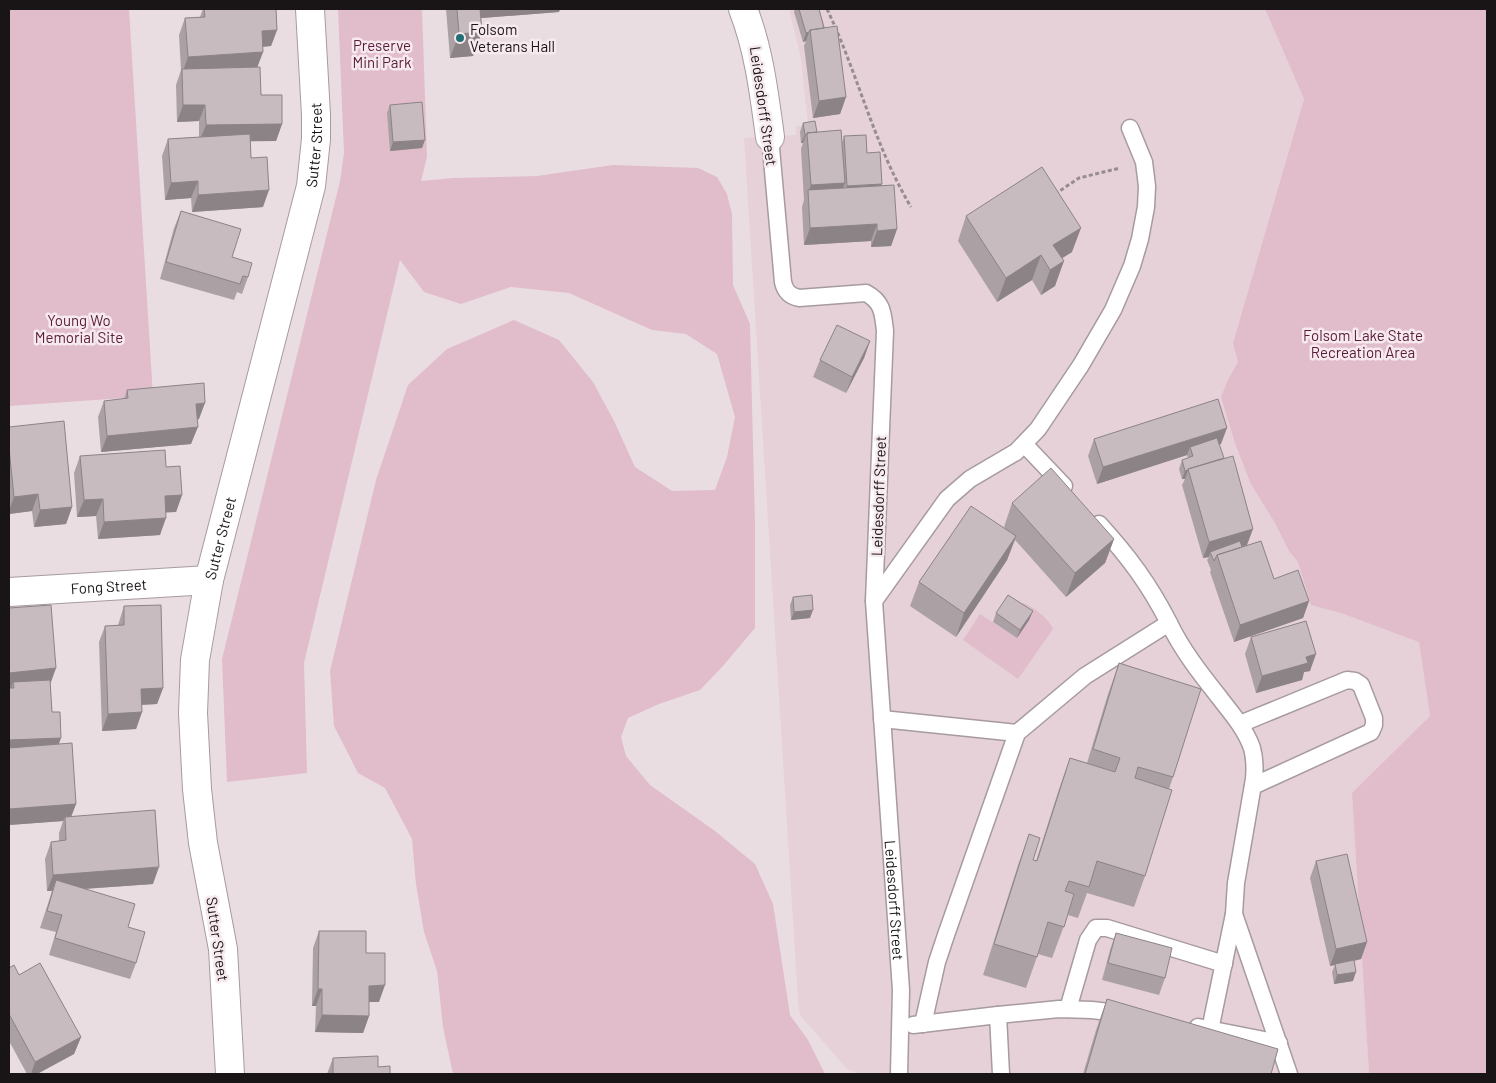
<svg xmlns="http://www.w3.org/2000/svg" width="1496" height="1083" font-family="Barlow,sans-serif">
<style>
.built{fill:#e6d1d9}
.green{fill:#e1bcca}
.lines{fill:none;stroke-linecap:round;stroke-linejoin:round}
.lane-casing{stroke:#a79b9f;stroke-width:19}
.street-casing{stroke:#a79b9f;stroke-width:30}
.path{stroke:#978d90;stroke-width:3;stroke-dasharray:4 2.5;stroke-linecap:butt}
.lane{stroke:#fff;stroke-width:16}
.street{stroke:#fff;stroke-width:28}
.wall{fill:#aba1a4}
.shaded-wall{fill:#8b8386}
.building{fill:#c7bbbf;stroke:#8b8386}
.poi-dot{fill:#236e74;stroke:#f7eaef;stroke-width:2}
.labels{text-anchor:middle;dominant-baseline:central;stroke-width:5;stroke-linejoin:round;paint-order:stroke}
.poi-label{font-size:15px;fill:#191416;stroke:#f7eaef;text-anchor:start}
.park-label{font-size:15px;fill:#5a1b3a;stroke:#f7eaef}
.street-label{font-size:15px;fill:#191416;stroke:#f7eaef}
</style>
<rect width="100%" height="100%" fill="#eadde1"/>
<!-- built -->
<path class="built" d="M789,9h476l39,90 -71,244 78,261 30,9 78,28 11,75 -78,78 17,280h-509l-12,-4 -48,-55 -2,-14 -54,-863 52,-3v-9l12,-1 -7,-66z"/>
<!-- green -->
<path class="green" d="M9,9h120l24,387 -144,10z
M338,9h84l5,148 -6,24 32,-3 84,-2 76,-11 85,3 19,9 10,17 5,20 1,71 17,39 5,200v104l-32,38 -23,24 -41,14 -31,14 -7,19 5,19 24,29 65,46 40,33 18,40 17,111 18,25 17,34h-372l-10,-47 -6,-56 -13,-39 -8,-48 -4,-45 -27,-51 -27,-15 -24,-47 -4,-55 46,-191 32,-95 39,-36 67,-29 45,20 34,42 21,39 21,46 37,24 43,-1 12,-33 8,-40 -18,-63 -31,-20 -34,-4 -83,-37 -58,-6 -50,17 -37,-12 -24,-32 -96,403 3,110 -80,9 -5,-123 118,-478 4,-28z
M1265,9h222v1065h-118l-17,-281 78,-77 -11,-74 -78,-29 -30,-8 -13,-43 -9,-11 -14,-28 -24,-39 -15,-38 -15,-49 7,-17 10,-18 -5,-19 71,-244z
M1023,603c11,4 26,16 30,26l-35,50 -55,-39 17,-26 37,24 -4,-29z"/>
<g class="lines">
<defs>
<g id="lane">
<path id="s1" d="M770,137l13,145c2,9 6,14 16,16l67,-5c17,9 17,21 19,38l-11,270 27,389 -2,84"/>
<path d="M1025,445l39,41"/>
<path d="M874,601l73,-102 23,-20 46,-27 22,-23 43,-64 32,-55 19,-44 8,-27 6,-32 1,-21 -3,-24 -14,-34"/>
<path d="M1169,623c13,27 31,50 50,74 12,16 26,31 33,51 3,11 3,20 2,31l-18,104 -2,31 55,160"/>
<path d="M882,719l135,14 68,-57 84,-53c-20,-39 -40,-66 -70,-99"/>
<path d="M1240,724l107,-44 8,1 6,4 13,33v7l-3,7 -118,54"/>
<path d="M1068,1009l20,-69 8,-12h11l117,36"/>
<path d="M998,1015l61,-6 33,1 33,4"/>
<path d="M923,1024l14,-62 9,-27 71,-202"/>
<path d="M913,1025l85,-10 3,59"/>
<path d="M1198,1027l81,16"/>
<path d="M1210,1030l24,-116"/>
</g>
<g id="street">
<path d="M743,9c16,41 21,84 27,128"/>
<path id="s2" d="M9,592l200,-12"/>
<path id="s3" d="M230,1074l-7,-125 -20,-106 -6,-54 -4,-76 2,-53 14,-80 102,-394 5,-47v-24l-6,-106"/>
</g>
</defs>
<!-- lane casing -->
<use href="#lane" class="lane-casing"/>
<!-- street casing -->
<use href="#street" class="street-casing"/>
<!-- path -->
<path class="path" d="M827,9c31,65 47,136 84,198
M1055,194l24,-16 41,-10"/>
<!-- lane -->
<use href="#lane" class="lane"/>
<!-- street -->
<use href="#street" class="street"/>
</g>
<!-- wall -->
<path class="wall" d="M203,9h73l1,21 -6,16 -8,1v5l-6,15 4,28 21,29 -6,17h-26l1,17 12,49 -71,5 -1,-14 -26,2 -3,-44 6,-17 31,-2v-16l-22,1 -1,-37 5,-15 -2,-35 6,-17 15,-1z
M446,9h114l-1,3 -78,6 1,14 -9,24 -23,2z
M795,9h24l27,88 -6,17 -27,4 -9,-72 2,-5 -3,1 -9,-30z
M390,105l32,43 -32,3 -3,-38z
M803,123l14,9 25,11 2,-7 23,17 14,33 16,43 -6,17 -20,1v-6l-67,4 -2,-38 2,-7 -3,-51 2,-6h-2l-1,-11z
M181,211l51,46 16,20 -6,17 -5,-2 -3,8 -74,-21 14,-51z
M966,216l106,36 -10,6 -7,28 -14,9 -9,-15 -35,22 -39,-61z
M870,341l-6,17 -18,35 -33,-16 7,-17z
M127,390l72,29 -2,1 -6,24 -90,8 -3,-35 6,-16 20,-2z
M9,427l63,80 -6,17 -32,3 -2,-16 -23,3z
M1094,439l127,5 -2,1 28,100 27,34 35,22 -6,17 -69,24 -24,-70 1,-2 -4,-10 2,-3 -6,1 -21,-73 3,-6h-3l-3,-10 3,-9 6,-2 -1,-3 -90,29 -9,-28z
M80,456l86,11 16,28 -6,17h-11l-5,23 -62,4 -2,-23 -19,1 -3,-44z
M1012,503l102,36 -9,24 -39,34 -51,-57 -8,20 -51,77 -46,-31 9,-24 86,-54 -1,-1z
M793,597l17,21 -19,2 -1,-15z
M124,606l39,82 -6,16 -15,1v7l-6,17 -34,2 -3,-89 6,-16 13,-1z
M9,608l41,75 2,29 7,32 17,60 -5,12 82,68 -69,5 44,38 8,36 -6,16 -81,-24 7,-23 -16,-4 12,-37h-5l-2,-32 6,-17 8,-1v-8l4,-12 -54,4z
M1033,611l-4,9 -12,18 -24,-16 3,-9z
M1251,637l59,34 -6,1 -2,8 -46,13 -11,-39z
M1119,663l54,114 -4,12 -24,87 -11,31 -47,-14 -9,25 -10,-3 -16,43 -14,-4 -12,34 -43,-13 35,-110 11,-31 4,26 3,1 23,-72 11,-31 17,5 21,-69z
M1316,861l51,81 -6,17 -7,2 -1,20 -19,3 -2,-12 3,-7 -5,1 -20,-88z
M319,931l60,71h-10v14l-6,17 -48,-1 1,-26h-4l1,-58z
M1116,933l49,45 -6,17 -57,-15 8,-30z
M9,968l10,7 62,62 -7,17 -37,20h-10l-18,-33z
M1107,999l164,75h-188l13,-44z
M333,1058l45,9 12,7h-63z"/>
<!-- shaded-wall -->
<path class="shaded-wall" d="M474,9h86l-1,3 -89,7z
M277,30l-6,16 -15,1 6,-16z
M482,32l-9,24 -23,2 9,-24z
M809,32l-3,9 -3,1 3,-9z
M263,52l-6,16 -75,6 6,-17z
M846,97l-6,17 -27,4 6,-17z
M183,105h22l-6,16 -22,1z
M282,124l-6,17 -77,1 7,-17z
M805,135h1l-3,8h-2z
M425,140l-3,8 -32,3 3,-9z
M198,181l-7,17 -26,2 6,-17z
M845,183l-7,17 -30,-8 3,-7z
M882,184l-7,17 -34,1 6,-16z
M269,190l-6,17 -71,5 6,-17z
M877,224l-6,17 -67,4 6,-17z
M1081,228l-9,24 -24,15 5,-22z
M897,229l-6,17 -20,1 6,-16z
M1041,255l-9,25 -35,22 9,-24z
M1064,261l-9,25 -14,9 9,-25z
M870,341l-6,17 -18,35 6,-16z
M205,403l-6,16 -10,1 7,-16z
M198,427l-7,17 -90,8 6,-16z
M1227,428l-6,16 -29,10 -2,-7 -3,8 -90,29 6,-17z
M1188,470l-3,9h-3l3,-8z
M38,494l-6,17 -23,3v-3l5,-14z
M182,495l-6,17 -18,1 7,-17z
M103,499l-7,17 -19,1 7,-17z
M72,507l-6,17 -32,3 6,-17z
M166,518l-6,17 -62,4 6,-17z
M1253,529l-6,16 -35,11 -2,-4 -1,5 -6,1 6,-16z
M1016,536l-9,24 -51,77 8,-24z
M1114,539l-9,24 -39,34 9,-24z
M1309,601l-6,17 -69,24 6,-17z
M813,610l-3,8 -19,2 3,-8z
M1033,611l-4,9 -12,18 3,-8z
M1316,654l-6,17 -6,1 -2,8 -46,13 6,-17 44,-19z
M56,668l-6,17 -37,-3 -2,7h-2v-16z
M163,688l-6,16 -22,1 6,-16z
M142,712l-6,17 -34,2 6,-17z
M61,738l-6,17 -46,2v-17z
M76,804l-6,16 -5,-3 -2,4 -54,4v-16z
M159,867l-6,17 -100,7 3,-11 -4,11h-5l6,-16z
M1367,942l-6,17 -31,7 6,-17z
M1356,972l-3,9 -19,3 3,-9z
M385,985l-6,17h-16l6,-16z
M318,989h4l-6,17h-4z
M322,1015l47,1 -6,17 -48,-1z
M81,1037l-7,17 -37,20h-6l4,-12z"/>
<!-- building -->
<path class="building" d="M204,9h72l1,21 -15,1 1,21 -75,5 -3,-39 20,-1z
M457,9h23l2,23 -23,2z
M799,9h20l5,19 -14,2 -1,2 -3,1z
M837,26l9,71 -27,4 -9,-71z
M260,67l1,28h21v29l-76,1 -1,-20h-22l-1,-36z
M422,102l3,38 -32,2 -3,-37z
M815,121l2,11 -10,1 -1,2h-1l-2,-12z
M841,130l4,53 -34,2 -4,-52z
M250,134l1,24 16,-1 2,33 -71,5v-14l-27,2 -3,-44z
M866,135l1,18 13,-1 2,32 -35,2 -3,-50z
M1042,167l39,61 -28,17 11,16 -14,9 -9,-15 -35,23 -40,-62z
M894,185l3,44 -20,2v-7l-67,4 -2,-38z
M181,211l60,18 -9,28 20,6 -4,14 -5,-1 -3,8 -74,-22z
M837,325l33,16 -18,36 -32,-17z
M204,383l1,20 -9,1 2,23 -91,9 -3,-35 24,-3 -1,-8z
M1218,399l9,29 -124,39 -9,-28z
M64,421l8,86 -32,3 -2,-16 -24,3 -5,-49v-21z
M1217,438l7,20 -36,11v1l-3,1 -3,-11 11,-4 -3,-9z
M165,450l1,17 14,-1 2,29 -17,1 1,22 -62,4 -1,-23 -19,1 -4,-44z
M1233,456l20,73 -44,13 -21,-73z
M1051,468l63,71 -39,34 -63,-70z
M971,506l45,30 -52,77 -45,-31z
M1240,541l2,6 -25,8 -3,6 -4,-9z
M1261,541l13,38 24,-9 11,31 -69,24 -23,-70z
M812,595l1,15 -19,2 -1,-15z
M1008,595l25,16 -13,19 -24,-17z
M51,605l5,63 -47,5v-65z
M161,605l2,83 -22,1 1,23 -34,2 -3,-88 19,-1v-19z
M1306,621l10,33 -10,3 2,6 -46,13 -11,-39z
M1119,663l82,26 -28,88 -35,-10 -3,11 37,12 -27,86 -48,-15 -8,26 -20,-6 -4,10 9,3 -10,33 -16,-5 -11,35 -43,-13 35,-110 11,4 -7,22 4,1 33,-103 45,14 5,-14 -27,-9z
M50,680l2,32h8l1,26 -52,2v-52h5l-1,-6z
M72,743l4,61 -67,5v-61z
M155,810l4,57 -106,8 -2,-33 15,-2 -1,-23z
M1347,854l20,88 -31,7 -20,-88z
M56,880l79,24 -7,23 17,5 -9,31 -81,-25 7,-23 -15,-4z
M319,931h47v22h19v32l-16,1v30l-47,-1v-26h-4z
M1116,933l56,15 -7,30 -57,-15z
M1354,960l2,12 -19,3 -2,-11z
M40,963l41,74 -46,25 -26,-48v-46l5,-3 5,10z
M1107,999l171,50 -7,25h-186z
M378,1056v11l12,-1v8h-57v-16z"/>
<!-- markers -->
<circle class="poi-dot" cx="460" cy="38" r="5"/>
<g class="labels">
<!-- poi labels -->
<g class="poi-label">
<text x="470" y="29">Folsom<tspan x="470" dy="17">Veterans Hall</tspan></text>
</g>
<!-- park labels -->
<g class="park-label">
<text x="382" y="45">Preserve<tspan x="382" dy="17">Mini Park</tspan></text>
<text x="79" y="320">Young Wo<tspan x="79" dy="17">Memorial Site</tspan></text>
<text x="1363" y="335">Folsom Lake State<tspan x="1363" dy="17">Recreation Area</tspan></text>
</g>
<!-- street labels -->
<g class="street-label">
<text transform="translate(764 106) rotate(82)">Leidesdorff Street</text>
<text stroke="none"><textPath href="#s3" startOffset="946">Sutter Street</textPath></text>
<text transform="translate(878 496) rotate(-88)">Leidesdorff Street</text>
<text stroke="none"><textPath href="#s3" startOffset="541">Sutter Street</textPath></text>
<text stroke="none"><textPath href="#s2" startOffset="100">Fong Street</textPath></text>
<text stroke="none"><textPath href="#s1" startOffset="852">Leidesdorff Street</textPath></text>
<text transform="translate(218 939) rotate(82)">Sutter Street</text>
</g>
</g>
<!-- border -->
<rect width="1496" height="1083" fill="none" stroke="#191416" stroke-width="20"/>
</svg>
